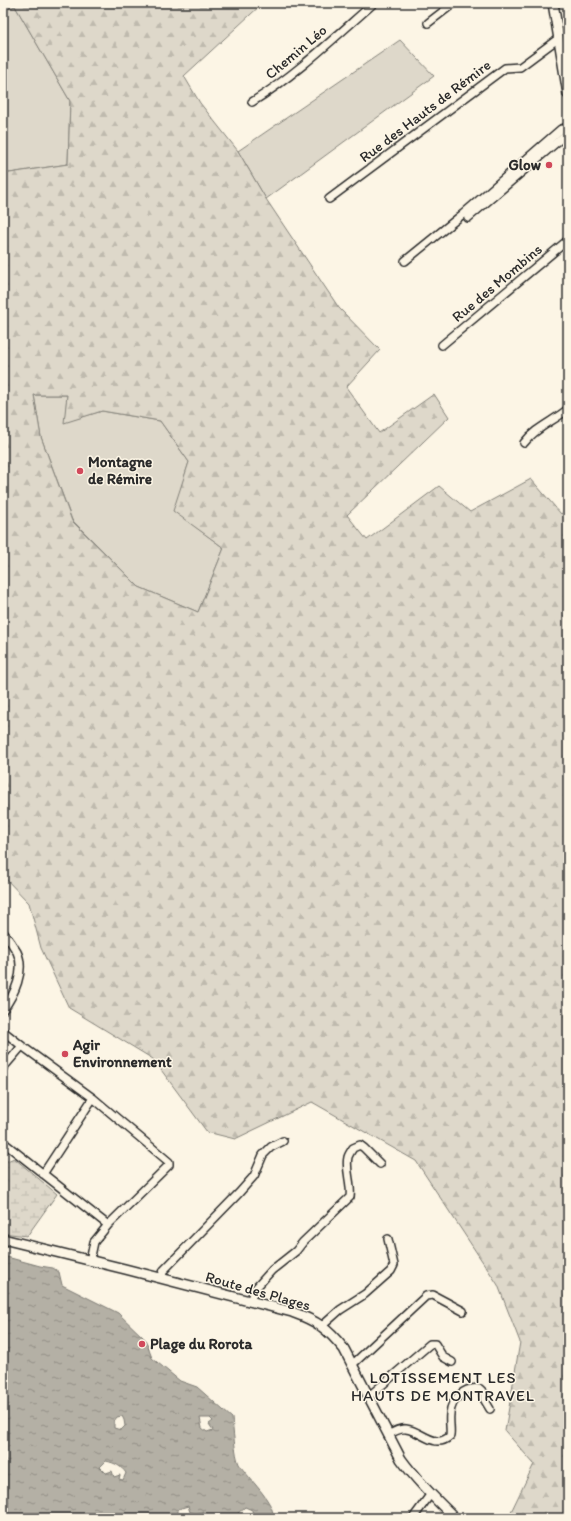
<svg xmlns="http://www.w3.org/2000/svg" width="571" height="1521" font-family="Itim,sans-serif">
<style>
.green{fill:#ded8ca;stroke:#84827a}
.forest{fill:url(#forest-firs);stroke:#84827a;fill-rule:evenodd}
.wetland{fill:url(#wetland-marsh);stroke:#84827a}
.water{fill:url(#water-ripples);stroke:#7d7b74;fill-rule:evenodd}
.lines{fill:none;stroke-linecap:round;stroke-linejoin:round}
.street-casing{stroke:#2b2b2b;stroke-width:10}
.secondary-casing{stroke:#2b2b2b;stroke-width:12}
.street{stroke:#fcf5e5;stroke-width:7}
.secondary{stroke:#fcf5e5;stroke-width:9}
.poi-dot{fill:#d1495b;stroke:#fcf5e5;stroke-width:1.5}
.labels{text-anchor:middle;dominant-baseline:central;stroke-width:3;stroke-linejoin:round;paint-order:stroke}
.street-label{font-size:15px;fill:#2b2b2b;stroke:#fcf5e5}
.poi-label{font-size:15px;font-weight:bold;fill:#2b2b2b;stroke:#fcf5e5;text-anchor:start}
.neighbourhood-label{font-size:16px;letter-spacing:1px;fill:#2b2b2b;stroke:#fcf5e5}
</style>
<defs>
<pattern id="forest-firs" width="22" height="20" patternUnits="userSpaceOnUse"><rect width="22" height="20" fill="#ded8ca"/><path d="M5 1l3.5 6h-7zM16 11l3.5 6h-7z" fill="#bfbaae"/></pattern>
<pattern id="wetland-marsh" width="20" height="14" patternUnits="userSpaceOnUse"><rect width="20" height="14" fill="#ded8ca"/><path d="M1 5h8M5 5V1M11 12h8M15 12V8" fill="none" stroke="#bfbaae"/></pattern>
<pattern id="water-ripples" width="26" height="14" patternUnits="userSpaceOnUse"><rect width="26" height="14" fill="#b4b0a5"/><path d="M2 4q2-2 4 0t4 0M15 11q2-2 4 0t4 0" fill="none" stroke="#938f87"/></pattern>
</defs>
<rect width="100%" height="100%" fill="#fcf5e5"/>
<filter id="ink" filterUnits="userSpaceOnUse"><feTurbulence type="fractalNoise" baseFrequency=".025" numOctaves="2"/><feDisplacementMap in="SourceGraphic" scale="8" xChannelSelector="R" yChannelSelector="G"/><feConvolveMatrix kernelMatrix="1 2 1 2 8 2 1 2 1" color-interpolation-filters="sRGB"/></filter>
<g filter="url(#ink)">
<!-- green -->
<path class="green" d="M15,6l55,95 -2,63 -65,10v-163z
M400,40l34,36 -168,123 -28,-48z
M34,395h33l-2,27 37,-11 58,10 29,41 -15,49 50,37 -26,64 -59,-25 -67,-67 -31,-83z"/>
<!-- forest -->
<path class="forest" d="M3,3h260l-79,73 16,27 38,48 28,48 73,109 41,42 -34,37 33,46 55,-39 15,23 -102,98 20,25 72,-54 31,26 61,-33 30,35 7,-6v1010h-60l26,-54 -29,-33 15,-89 -22,-57 -82,-124 -104,-59 -77,37 -28,-7 -54,-73 -84,-51 -28,-60 -12,-45 -26,-27v-702l65,-10 2,-63 -55,-95 -12,5zM34,395h33l-3,28 38,-12 58,10 29,41 -16,49 51,37 -26,64 -59,-25 -67,-66 -31,-84z"/>
<!-- wetland -->
<path class="wetland" d="M14,1158l43,36 -30,42 -24,-3v-70z"/>
<!-- water -->
<path class="water" d="M3,1256l37,10 13,2 6,4 3,13 56,28 27,26 7,19 28,23 17,6 35,31c1,10 3,38 7,46 8,13 37,39 34,54h-68l-2,-7 -7,3 -6,-2 -2,-6 -10,3v9h-175zM122,1416l2,4 1,6 -4,4 -7,-2v-7l3,-4zM210,1418l3,3 -4,3 4,6 -6,2 -5,-4 -2,-10zM106,1461c9,2 15,5 20,12l-3,7 -4,-1 1,-4 -6,2 -2,-6 -6,2 -6,-6zM245,1507l7,3 1,7h-7l-8,-4z"/>
<g class="lines">
<defs>
<path id="street" d="M428,23l26,-20
M560,47l8,-2
M252,102c44,-27 83,-65 122,-99
M329,199l176,-131 15,-1 39,-29
M468,218l96,-82 4,-2
M405,261l58,-47 98,-85 7,-2
M442,345l126,-105
M524,443c11,-15 30,-22 44,-34
M3,932c5,6 10,13 14,20 9,19 -3,43 -14,58
M3,1031l19,15 71,52 76,64v3l-61,60 -14,17 -4,19
M3,1068l19,-22
M3,1142l105,83
M43,1174l50,-76
M161,1278l3,-8 75,-77 15,-17 9,-21 8,-8 12,-6
M250,1302l4,-12 18,-20 24,-19 7,-9 47,-45c2,-13 -5,-27 -2,-40 1,-3 3,-6 5,-9l7,-3 4,3 16,16
M322,1326l18,-16 25,-16 26,-23 3,-6 -6,-26
M353,1364l73,-68 7,-1 30,16
M368,1397l62,-53h5l8,13 9,5
M388,1435c5,-3 11,-7 18,-6 16,2 29,21 44,7 1,-7 -1,-14 0,-22 1,-15 15,-28 30,-25l4,4v6l6,10
M413,1518l17,-23"/>
<path id="secondary" d="M553,3l15,91
M3,1239l122,30 167,43c25,9 35,16 52,37l57,110c16,22 34,40 54,59"/>
</defs>
<!-- street casing -->
<use href="#street" class="street-casing"/>
<!-- secondary casing -->
<use href="#secondary" class="secondary-casing"/>
<!-- street -->
<use href="#street" class="street"/>
<!-- secondary -->
<use href="#secondary" class="secondary"/>
</g>
</g>
<!-- markers -->
<g class="poi-dot">
<circle cx="549" cy="165" r="4"/>
<circle cx="80" cy="471" r="4"/>
<circle cx="65" cy="1054" r="4"/>
<circle cx="142" cy="1344" r="4"/>
</g>
<g class="labels">
<!-- street labels -->
<g class="street-label">
<text transform="translate(296 52) rotate(-40)">Chemin Léo</text>
<text transform="translate(425 111) rotate(-37)">Rue des Hauts de Rémire</text>
<text transform="translate(497 283) rotate(-40)">Rue des Mombins</text>
<text transform="translate(258 1291) rotate(16)">Route des Plages</text>
</g>
<!-- poi labels -->
<g class="poi-label">
<text x="541" y="165" text-anchor="end">Glow</text>
<text x="88" y="462">Montagne<tspan x="88" dy="17">de Rémire</tspan></text>
<text x="73" y="1045">Agir<tspan x="73" dy="17">Environnement</tspan></text>
<text x="150" y="1344">Plage du Rorota</text>
</g>
<!-- neighbourhood labels -->
<g class="neighbourhood-label">
<text x="443" y="1377">LOTISSEMENT LES<tspan x="443" dy="18">HAUTS DE MONTRAVEL</tspan></text>
</g>
</g>
<!-- margin -->
<rect width="571" height="1521" fill="none" stroke="#fcf5e5" stroke-width="16"/>
<rect x="8" y="8" width="555" height="1505" fill="none" stroke="#2b2b2b" stroke-width="1.5" filter="url(#ink)"/>
</svg>
